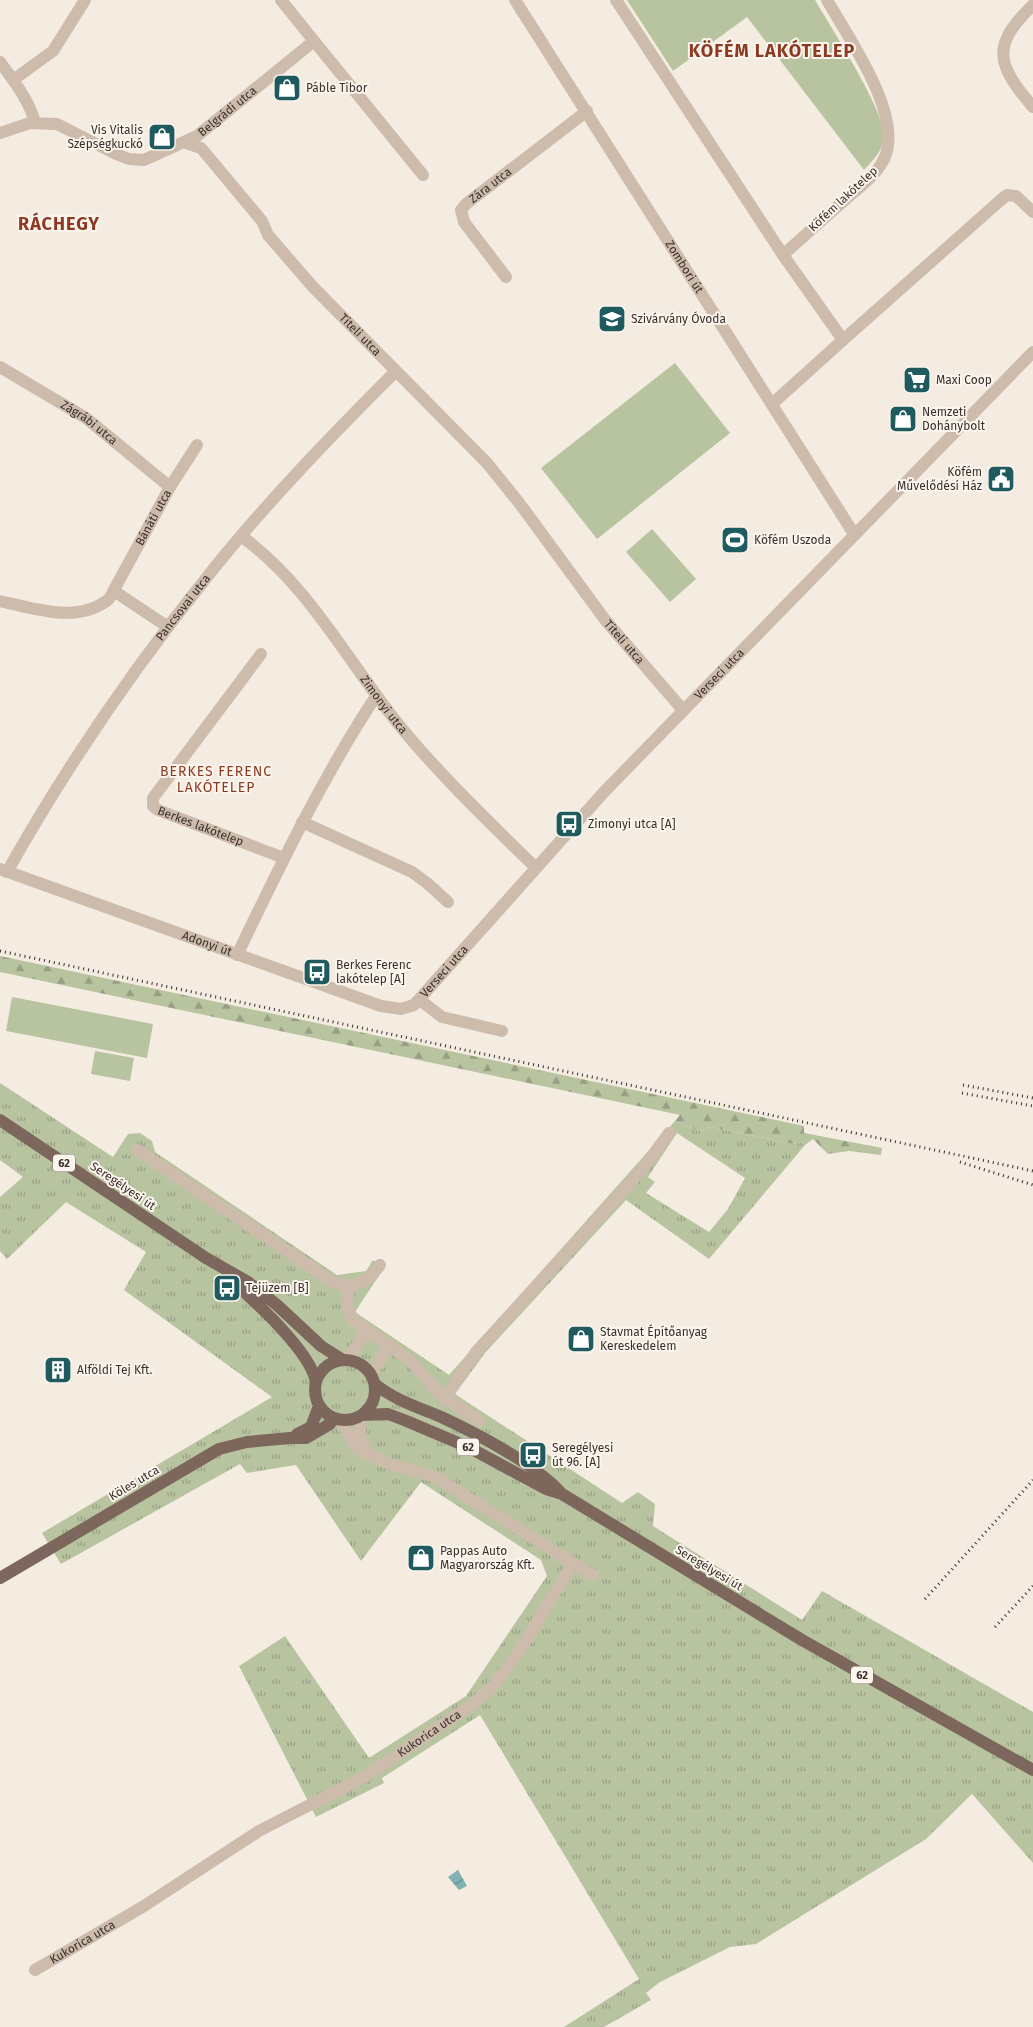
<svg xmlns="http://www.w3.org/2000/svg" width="1033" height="2027" font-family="'Fira Sans',sans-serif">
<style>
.grass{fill:url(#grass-tufts);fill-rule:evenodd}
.forest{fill:url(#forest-firs)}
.green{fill:#b8c4a0}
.water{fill:url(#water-waves)}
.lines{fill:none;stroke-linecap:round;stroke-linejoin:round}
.minor{stroke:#cdbbac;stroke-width:12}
.major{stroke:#7d675c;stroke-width:12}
.rail{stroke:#3b302b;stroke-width:3;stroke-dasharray:1 4;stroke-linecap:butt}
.labels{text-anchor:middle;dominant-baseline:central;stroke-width:4;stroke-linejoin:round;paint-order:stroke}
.shield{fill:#fbf5ee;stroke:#756b66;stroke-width:1}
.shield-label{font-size:11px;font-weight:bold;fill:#3b302b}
.poi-label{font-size:12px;fill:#3b302b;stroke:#fbf5ee;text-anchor:start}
.street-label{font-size:12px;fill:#3b302b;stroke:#fbf5ee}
.neighbourhood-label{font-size:14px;letter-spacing:1px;fill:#8c3b22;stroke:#fbf5ee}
.district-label{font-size:18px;font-weight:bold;letter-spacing:1px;fill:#8c3b22;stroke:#fbf5ee}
</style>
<defs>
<pattern id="grass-tufts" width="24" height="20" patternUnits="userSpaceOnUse" patternTransform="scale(1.25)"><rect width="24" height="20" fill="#b8c4a0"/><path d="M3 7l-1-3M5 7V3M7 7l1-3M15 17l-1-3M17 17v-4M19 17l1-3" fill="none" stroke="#97a083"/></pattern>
<pattern id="forest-firs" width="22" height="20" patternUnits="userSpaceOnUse" patternTransform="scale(1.25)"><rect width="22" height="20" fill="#b8c4a0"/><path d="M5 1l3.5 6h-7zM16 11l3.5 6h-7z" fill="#97a083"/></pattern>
<pattern id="water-waves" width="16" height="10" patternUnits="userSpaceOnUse" patternTransform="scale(1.25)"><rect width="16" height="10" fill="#7fb0b2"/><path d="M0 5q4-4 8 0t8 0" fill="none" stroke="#699091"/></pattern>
</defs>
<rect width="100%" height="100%" fill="#f4ebe1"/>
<!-- grass -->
<path class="grass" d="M0,1083l113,74 15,-23 12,-1 12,8 3,11 182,123 29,-4 7,-11 11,8 -29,44 94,63 226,-254 24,10 12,-4 82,17 7,-2 5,3 -96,114 -83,-59 -141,153 -30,41 167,109 16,-11 17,12 -2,22 149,94 20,-29 211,121v151l-61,-69 -46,45 -170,105 -26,3 -70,35 -14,11 5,7 -47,27h-40l75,-48 -159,-264 -98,63 2,5 -68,34 -77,-151 46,-30 84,122 97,-62 81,-120 -6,-16 -120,-78 -60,79 -65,-96 -49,8 -7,-9 -179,100 -19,-31 230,-136 -148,-107 22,-38 -80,-50 -59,57 -7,-8v-54l23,-20 -23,-17zM677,1133l68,45 -17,31 -19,23 -63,-39 9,-11 -7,-5z"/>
<!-- forest -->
<path class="forest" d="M0,956l804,170v7l78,15 -1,7 -32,-4 -21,3 -15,-15 -8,6 -5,-3 -7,2 -82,-17 -12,4 -24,-10 5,-6 -680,-143z"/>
<!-- green -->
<path class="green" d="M627,0h188c15,26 68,108 69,134 0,16 -10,25 -20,36l-117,-153 -74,54z
M675,363l55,70 -133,106 -56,-71z
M652,529l44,50 -26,23 -44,-50z
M12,997l141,27 -6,34 -141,-27z
M95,1051l39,7 -4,23 -39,-7z"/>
<!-- water -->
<path class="water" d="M458,1870l9,16 -8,4 -11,-13z"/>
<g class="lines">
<!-- minor -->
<g class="minor">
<path id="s1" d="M515,0l339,534"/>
<path d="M616,0l167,255"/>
<path d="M827,0c21,37 78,117 57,159 -8,17 -25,28 -39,41 -21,18 -42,37 -62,55l60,85 160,-142 4,-3 9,1 17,16"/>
<path d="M1033,5c-43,41 -36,60 0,102"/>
<path d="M314,41l109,134"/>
<path d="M0,62c13,18 30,39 35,61"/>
<path d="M13,80l40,-29 32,-51"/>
<path id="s2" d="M0,133l30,-10 27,1 59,30 13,5 15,1 53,-24 117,-95 -33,-41"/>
<path id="s3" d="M186,143l15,5 61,73 6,14 45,52 174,176 33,41 86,117 77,89"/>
<path id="s4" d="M506,277l-42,-55 -3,-12 5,-6 121,-93"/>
<path id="s5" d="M0,367l86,51 84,69"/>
<path d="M772,404l71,-64"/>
<path id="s6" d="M241,536c67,48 107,126 158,189 41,50 90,97 137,143"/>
<path d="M114,591l54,36"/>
<path id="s7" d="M0,601c37,8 78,23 109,-2l61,-112 27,-42"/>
<path id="s8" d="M261,654l-108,144v8l5,4 126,48"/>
<path d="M302,822l110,50 15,11 21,19"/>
<path id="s9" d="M0,869l381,137 20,3 13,-4 190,-213 429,-440"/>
<path id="s10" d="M7,872c59,-105 128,-206 204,-300 57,-71 120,-136 184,-200"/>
<path d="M237,955c43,-89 85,-177 139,-259"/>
<path d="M420,1000l22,17 60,14"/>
<path d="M137,1150l196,132c21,8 35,0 47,-17"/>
<path d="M349,1286l-2,19 6,15 59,42 27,32 40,27"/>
<path d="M347,1360l20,-29"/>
<path d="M371,1375l18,-30"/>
<path d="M445,1398l31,-46 165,-181 28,-38"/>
<path d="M360,1416v21l8,16"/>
<path d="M573,1563l20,12"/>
<path id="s11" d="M35,1970l109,-64 115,-75 107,-55 107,-72 21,-19 24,-32 55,-90 -138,-86 -48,-14 -28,-13 -4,-4 -16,-27"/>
</g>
<!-- major -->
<path class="major" d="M0,1120l206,138 42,24 29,23 44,41 22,14
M227,1276c25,23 81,72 89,105
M315 1390a30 30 0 1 1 60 0a30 30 0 1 1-60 0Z
M375,1384c18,15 42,23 64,32 37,17 96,48 122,77
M362,1415l26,-1 16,6 64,27 78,42 16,5 240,146 231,130
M297,1434l14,-7 8,-21
M0,1578l219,-129 28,-7 43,-4h16l24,-14 4,-6"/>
<!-- rail -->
<path class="rail" d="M0,951l1033,220
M963,1085l70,13
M962,1093l71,13
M960,1162l73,23
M925,1599l108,-119
M995,1627l38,-41"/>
</g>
<!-- icons -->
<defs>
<symbol id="shop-square" viewBox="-11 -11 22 22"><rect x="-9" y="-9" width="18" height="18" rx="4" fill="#1f5a5e" stroke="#fbf5ee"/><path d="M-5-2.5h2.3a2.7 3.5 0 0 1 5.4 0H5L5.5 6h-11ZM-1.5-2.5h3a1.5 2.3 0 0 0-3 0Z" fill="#fff"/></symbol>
<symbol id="school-square" viewBox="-11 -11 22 22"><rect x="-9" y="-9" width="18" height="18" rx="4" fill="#1f5a5e" stroke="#fbf5ee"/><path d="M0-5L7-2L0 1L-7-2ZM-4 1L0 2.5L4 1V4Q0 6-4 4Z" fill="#fff"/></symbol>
<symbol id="supermarket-square" viewBox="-11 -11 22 22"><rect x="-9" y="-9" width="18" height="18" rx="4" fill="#1f5a5e" stroke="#fbf5ee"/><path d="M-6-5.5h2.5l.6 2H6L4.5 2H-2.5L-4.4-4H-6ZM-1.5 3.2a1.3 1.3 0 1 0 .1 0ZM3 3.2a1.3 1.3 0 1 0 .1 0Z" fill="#fff"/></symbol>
<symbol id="civic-square" viewBox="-11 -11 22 22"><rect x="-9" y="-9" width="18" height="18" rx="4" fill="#1f5a5e" stroke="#fbf5ee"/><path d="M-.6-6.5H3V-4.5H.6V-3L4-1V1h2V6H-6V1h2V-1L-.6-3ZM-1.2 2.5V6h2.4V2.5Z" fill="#fff"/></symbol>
<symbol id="stadium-square" viewBox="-11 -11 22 22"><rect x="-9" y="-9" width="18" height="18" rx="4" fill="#1f5a5e" stroke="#fbf5ee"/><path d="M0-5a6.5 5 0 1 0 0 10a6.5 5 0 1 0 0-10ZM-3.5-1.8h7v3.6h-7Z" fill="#fff"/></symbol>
<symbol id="bus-square" viewBox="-11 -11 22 22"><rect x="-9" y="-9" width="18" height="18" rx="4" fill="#1f5a5e" stroke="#fbf5ee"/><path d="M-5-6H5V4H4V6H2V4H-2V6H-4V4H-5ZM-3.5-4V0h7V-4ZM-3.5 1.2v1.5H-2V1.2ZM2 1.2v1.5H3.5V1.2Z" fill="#fff"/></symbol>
<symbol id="building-square" viewBox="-11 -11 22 22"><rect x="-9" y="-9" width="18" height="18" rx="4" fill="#1f5a5e" stroke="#fbf5ee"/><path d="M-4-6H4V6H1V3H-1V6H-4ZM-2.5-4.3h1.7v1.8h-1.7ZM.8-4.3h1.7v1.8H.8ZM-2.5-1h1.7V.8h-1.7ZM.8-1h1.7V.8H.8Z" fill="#fff"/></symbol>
</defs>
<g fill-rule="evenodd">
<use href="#shop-square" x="271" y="72" width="32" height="32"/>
<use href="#shop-square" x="146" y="121" width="32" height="32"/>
<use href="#school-square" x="596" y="303" width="32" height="32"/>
<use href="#supermarket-square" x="901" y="364" width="32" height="32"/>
<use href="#shop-square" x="887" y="403" width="32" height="32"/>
<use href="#civic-square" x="985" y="463" width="32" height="32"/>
<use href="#stadium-square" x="719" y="524" width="32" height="32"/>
<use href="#bus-square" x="553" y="808" width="32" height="32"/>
<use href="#bus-square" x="301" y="956" width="32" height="32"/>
<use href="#bus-square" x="211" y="1272" width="32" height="32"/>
<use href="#shop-square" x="565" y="1323" width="32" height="32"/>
<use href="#building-square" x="42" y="1354" width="32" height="32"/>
<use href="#bus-square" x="517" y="1439" width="32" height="32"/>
<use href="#shop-square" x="405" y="1542" width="32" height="32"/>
</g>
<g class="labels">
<!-- shield labels -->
<g class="shield">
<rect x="53" y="1154.5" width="22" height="17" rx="4"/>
<rect x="457" y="1438.5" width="22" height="17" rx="4"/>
<rect x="851" y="1666.5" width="22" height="17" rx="4"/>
</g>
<g class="shield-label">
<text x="64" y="1163">62</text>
<text x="468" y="1447">62</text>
<text x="862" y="1675">62</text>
</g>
<!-- poi labels -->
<g class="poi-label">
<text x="306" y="88">Páble Tibor</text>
<text x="143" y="130" text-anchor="end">Vis Vitalis<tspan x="143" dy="14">Szépségkuckó</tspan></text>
<text x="631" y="319">Szivárvány Óvoda</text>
<text x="936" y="380">Maxi Coop</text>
<text x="922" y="412">Nemzeti<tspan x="922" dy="14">Dohánybolt</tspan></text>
<text x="982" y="472" text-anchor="end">Köfém<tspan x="982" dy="14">Művelődési Ház</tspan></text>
<text x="754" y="540">Köfém Uszoda</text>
<text x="588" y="824">Zimonyi utca [A]</text>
<text x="336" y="965">Berkes Ferenc<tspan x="336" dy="14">lakótelep [A]</tspan></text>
<text x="246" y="1288">Tejüzem [B]</text>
<text x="600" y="1332">Stavmat Építőanyag<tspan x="600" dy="14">Kereskedelem</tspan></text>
<text x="77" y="1370">Alföldi Tej Kft.</text>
<text x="552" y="1448">Seregélyesi<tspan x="552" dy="14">út 96. [A]</tspan></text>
<text x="440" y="1551">Pappas Auto<tspan x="440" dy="14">Magyarország Kft.</tspan></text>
</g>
<!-- street labels -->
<g class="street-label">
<text stroke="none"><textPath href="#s2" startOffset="251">Belgrádi utca</textPath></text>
<text stroke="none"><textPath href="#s4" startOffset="120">Zára utca</textPath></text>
<text transform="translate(843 199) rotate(-43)">Köfém lakótelep</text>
<text stroke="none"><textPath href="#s1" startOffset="316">Zombori út</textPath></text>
<text stroke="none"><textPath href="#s3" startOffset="262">Titeli utca</textPath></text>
<text stroke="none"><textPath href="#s5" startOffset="105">Zágrábi utca</textPath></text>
<text stroke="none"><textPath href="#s7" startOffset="206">Bánáti utca</textPath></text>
<text stroke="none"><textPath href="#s10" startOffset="318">Pancsovai utca</textPath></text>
<text stroke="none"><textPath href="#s3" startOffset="668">Titeli utca</textPath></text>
<text stroke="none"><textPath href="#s9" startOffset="889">Verseci utca</textPath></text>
<text stroke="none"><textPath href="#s6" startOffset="222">Zimonyi utca</textPath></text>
<text stroke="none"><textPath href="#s8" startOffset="240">Berkes lakótelep</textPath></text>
<text stroke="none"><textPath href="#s9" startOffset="220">Adonyi út</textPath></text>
<text stroke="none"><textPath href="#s9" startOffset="484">Verseci utca</textPath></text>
<text transform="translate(123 1186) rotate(34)">Seregélyesi út</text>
<text transform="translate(134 1483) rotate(-31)">Köles utca</text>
<text transform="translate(709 1568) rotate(31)">Seregélyesi út</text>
<text stroke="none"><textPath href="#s11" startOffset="460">Kukorica utca</textPath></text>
<text stroke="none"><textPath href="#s11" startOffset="55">Kukorica utca</textPath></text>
</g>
<!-- neighbourhood labels -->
<g class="neighbourhood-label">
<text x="216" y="771">BERKES FERENC<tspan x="216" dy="16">LAKÓTELEP</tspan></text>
</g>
<!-- district labels -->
<g class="district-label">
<text x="772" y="51">KÖFÉM LAKÓTELEP</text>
<text x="59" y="224">RÁCHEGY</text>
</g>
</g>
</svg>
